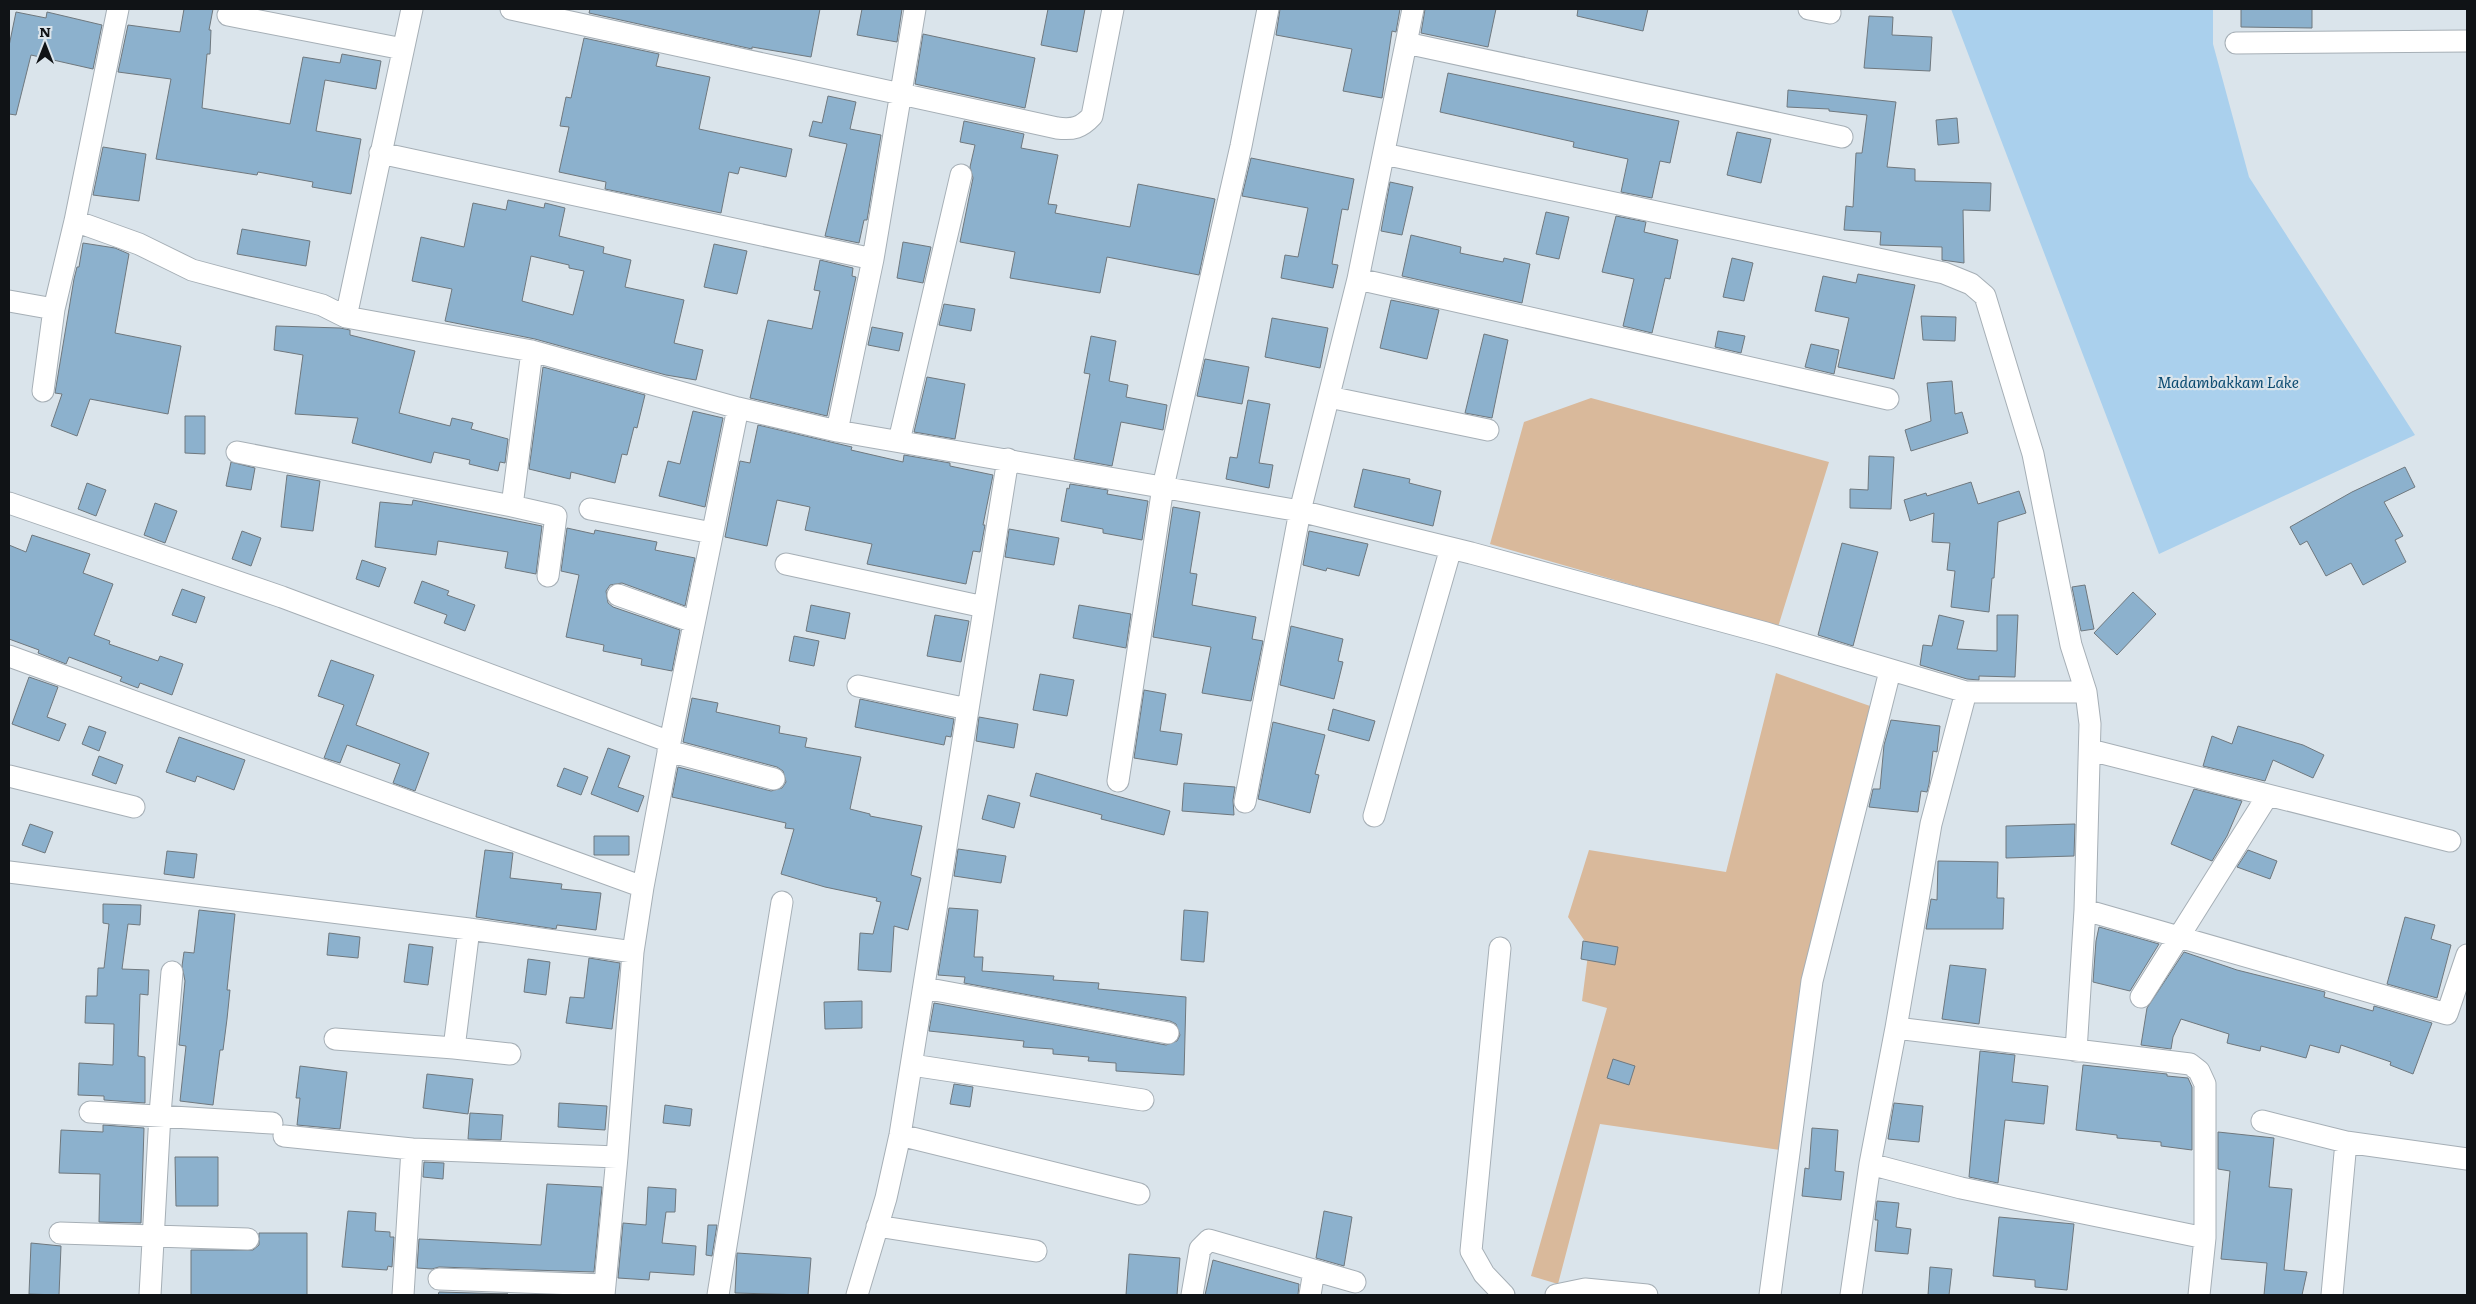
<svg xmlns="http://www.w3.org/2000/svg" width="2476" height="1304" font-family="Literata,serif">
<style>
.green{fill:#d9b99b}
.water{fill:#aad0ed}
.building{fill:#8cb1cd;stroke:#6f787e;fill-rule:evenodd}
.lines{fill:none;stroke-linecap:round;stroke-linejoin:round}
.minor-casing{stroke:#a6afb6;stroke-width:23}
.minor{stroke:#fff;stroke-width:21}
.labels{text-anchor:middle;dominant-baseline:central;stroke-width:4.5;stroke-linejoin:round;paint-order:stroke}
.water-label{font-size:15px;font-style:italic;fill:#0c4b71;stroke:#dae4eb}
</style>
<rect width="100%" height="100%" fill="#dae4eb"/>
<!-- green -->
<path class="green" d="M1591,398l238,64 -51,165 -288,-83 34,-122z
M1776,673l94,33 -90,444 -180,-26 -42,160 -27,-8 76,-268 -25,-7 7,-54 -21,-30 21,-67 137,22z"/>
<!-- water -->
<path class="water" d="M1951,9h262v35l36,133 166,258 -256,119z"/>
<!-- building -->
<path class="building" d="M184,9h29l-4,21h2l-1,24h-3l-5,54 88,16 13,-67 37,6 2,-9 39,7 -5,28 -51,-9 -9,51 45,8 -10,55 -39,-7 1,-5 -55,-10 -1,3 -101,-16 15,-80 -53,-7 10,-47 52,7z
M590,9h230l-9,48 -59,-10v2l-163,-36z
M862,9h40l-5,33 -40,-7z
M1048,9h37l-8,43 -36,-7z
M1280,9h120l-4,23 -4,-1 -10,67 -39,-7 9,-42 -76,-14z
M1425,9h71l-8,38 -67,-14z
M1578,9h70l-5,22 -66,-15z
M2241,9h71v19l-71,-1z
M16,12l30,6 1,-6 55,13 -9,44 -62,-14 -15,60 -7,-1v-68z
M1869,16l24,1 -1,18 40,2 -2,34 -66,-3z
M923,34l112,24 -10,50 -110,-24z
M584,38l75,16 -3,12 54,11 -11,52 93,20 -6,28 -46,-10 -2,7 -9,-2 -8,41 -116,-24 1,-7 -47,-10 10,-45 -9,-1 6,-29 5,1z
M1448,73l231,48 -9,42 -10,-2 -8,37 -31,-6 7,-33 -55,-12 1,-5 -134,-30z
M1788,90l108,12 -9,65 28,2v12l76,2 -1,28 -27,-1 1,53 -22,-3v-13l-62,-2 1,-13 -37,-2 2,-24 7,1 3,-54h6l5,-38 -38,-4v-2l-42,-2z
M828,96l28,6 -6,27 31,6 -14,85h-3l-5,23 -34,-7 22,-92 -38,-8 4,-15 9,2z
M1957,118l2,25 -21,2 -2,-25z
M964,121l60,13 -3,14 37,7 -10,49 9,1 -2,8 75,14 8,-43 77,15 -16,76 -92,-18 -7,36 -90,-15 5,-26 -55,-10 13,-64 -3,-11 5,-22 -15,-3z
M1737,132l34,7 -10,44 -34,-8z
M103,147l43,7 -7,47 -46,-6z
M1251,158l103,21 -6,31 -6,-1 -10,55 6,1 -5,23 -52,-10 4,-23 13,2 10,-49 -66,-12z
M1390,182l23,5 -11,48 -21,-4z
M508,200l36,8 1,-5 20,5 -6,28 45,11 -1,6 28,7 -6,27 59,13 -10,43 29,7 -7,30 -30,-5 -131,-36 -90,-18 7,-32 -40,-8 9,-44 43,10 9,-44 33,7zM531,256l38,9v3l15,3 -11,44 -51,-14z
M1546,212l23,5 -10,42 -23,-5z
M1616,216l30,6 -2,10 34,8 -8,39 -5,-1 -13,55 -29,-7 11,-47 -32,-7z
M242,229l68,12 -4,25 -69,-12z
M1411,235l50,12 -1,6 43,9 1,-4 26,6 -8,39 -120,-27z
M903,242l28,5 -8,36 -26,-5z
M83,243l32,5 14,6 -14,79 66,13 -13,68 -78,-15 -13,37 -26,-10 11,-32 -7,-1 19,-114 3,-12h2z
M714,244l33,7 -10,43 -33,-7z
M1732,258l21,5 -9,38 -21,-4z
M820,260l33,8 -1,8 4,1 -29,139 -77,-18 18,-78 44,9 8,-38 -6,-1z
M1858,274l57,11 -21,94 -56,-12 11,-49 -34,-7 8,-35 33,7z
M1391,300l48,10 -12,49 -47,-11z
M944,304l31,5 -4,22 -32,-6z
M1921,316l35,1 -1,24 -32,-1z
M1272,318l56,10 -8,40 -55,-11z
M276,326l64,2 10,2v5l65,16 -16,62 51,13 2,-8 21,5 -2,6 37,10 -3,24 -5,-1 -2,9 -29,-7 1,-4 -36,-8 -3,11 -79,-20 6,-25 -63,-4 8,-59 -29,-5z
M872,327l31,6 -4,18 -31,-6z
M1718,331l27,5 -4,17 -26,-6z
M1484,334l24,6 -16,78 -27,-5z
M1091,336l25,5 -7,40 19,4 -2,12 41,8 -4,25 -42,-8 -9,44 -38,-7 16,-85 -6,-1z
M1811,344l28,6 -5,24 -29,-7z
M1205,359l44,8 -7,37 -45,-8z
M543,367l102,28 -8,33 -3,-1 -7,28 -5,-1 -7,29 -44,-11 -1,7 -41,-10z
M927,377l38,7 -10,55 -41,-7z
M1952,381l3,33 7,-2 6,21 -57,18 -6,-21 26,-9 -4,-38z
M1248,400l22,4 -11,59 14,2 -4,23 -43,-9 4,-22 7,1z
M693,411l30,7 -18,89 -46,-11 9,-35 12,3z
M185,416h20v38l-20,-1z
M758,425l94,22 -1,3 52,12 1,-7 46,8v3l43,9 -10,50h2l-5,27 -7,-1 -7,33 -99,-20 5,-20 -67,-14 5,-23 -33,-7 -10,46 -42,-9 15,-76 10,2z
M1869,456l25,1 -3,52 -41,-1v-19l18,1z
M231,462l24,6 -4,22 -25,-4z
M2405,467l10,20 -31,15 19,34 -8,4 11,22 -43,23 -12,-22 -25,13 -19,-35 -7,4 -10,-18 62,-35z
M1363,469l47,10 -1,4 32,8 -8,35 -79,-19z
M287,475l33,6 -7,50 -32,-4z
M1971,482l7,22 41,-13 7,22 -28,9 -4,56h-2l-3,34 -38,-5 4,-36 -8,-1 3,-27 -18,-1 2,-29 -24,8 -6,-21 22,-7 1,3z
M87,483l19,7 -10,26 -18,-7z
M1070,484l38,6 -1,4 41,7 -6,39 -39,-7v-4l-42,-8 6,-33 2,1z
M413,500l129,26 -6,48 -31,-6 3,-16 -70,-11 -2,14 -61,-8 5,-45 32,3z
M155,503l22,8 -12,32 -21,-8z
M1173,507l27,5 -10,61 7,1 -5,31 64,12 -4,22 11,2 -12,60 -49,-8 9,-46 -58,-10z
M567,528l27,6 1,-4 62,12 -2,8 40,8 -10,48 -63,-23 -12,2 -4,6 2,12 5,4 67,23 -8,41 -31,-6 1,-6 -39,-8 1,-6 -38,-8 13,-62 -18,-4z
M1009,529l50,9 -5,27 -49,-8z
M242,531l19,7 -10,28 -19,-7z
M1309,531l59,13 -9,32 -32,-8 -1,3 -23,-6z
M32,535l58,19 -7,19 30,11 -19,51 16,6 -1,3 49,17 2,-5 23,8 -11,31 -32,-12 -2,5 -18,-7 2,-4 -53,-20 -3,7 -28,-11 1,-3 -30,-11v-94l17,7z
M1842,543l36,9 -25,94 -35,-11z
M362,560l24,8 -7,19 -23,-8z
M422,581l27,10 -2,4 28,10 -10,26 -21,-8 3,-8 -33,-12z
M2085,585l9,44 -13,2 -9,-44z
M182,589l23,8 -9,26 -24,-8z
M2133,592l23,22 -39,41 -23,-22z
M811,605l39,8 -5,26 -39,-8z
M1079,605l52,9 -5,34 -53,-10z
M935,615l34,6 -8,41 -34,-6z
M1939,615l25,6 -7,28 40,2v-36h21l-3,62 -36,-1v4l-12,-1 -47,-14 3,-20 9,1z
M1291,626l52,13 -5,22 5,1 -9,37 -54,-14z
M794,636l25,5 -5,25 -25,-5z
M331,660l43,15 -18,50 73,28 -14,38 -22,-8 7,-19 -53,-19 -7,18 -16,-5 20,-53 -26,-9z
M1040,674l34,6 -7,36 -34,-6z
M29,677l29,10 -11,30 19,7 -7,17 -47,-17z
M1144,690l22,4 -6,37 22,3 -5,31 -43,-7z
M692,698l26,5 -2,9 64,14 -1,7 28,5 -2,9 56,10 -11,52 20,5v2l52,10 -11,49 10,3 -13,52 -14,-4 -3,46 -33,-2 2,-37 13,1 8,-32 -5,-1 1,-3 -52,-11 -44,-13 13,-45 -9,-1 1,-5 -114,-26 6,-30 93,24 11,-3 4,-6 -3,-11 -6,-4 -94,-25z
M860,699l94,20 -3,18 -5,-1 -2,9 -89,-18z
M1333,709l42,12 -6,20 -41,-11z
M979,717l39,7 -4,24 -38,-7z
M1891,720l49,6 -3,26 -4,-1 -4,33 -2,8 -6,-1 -3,21 -49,-5 4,-18h7l4,-44z
M1273,722l52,13 -10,39 4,1 -9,38 -52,-14z
M89,726l17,6 -7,19 -17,-7z
M2238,726l65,19 21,10 -11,23 -40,-18 -8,21 -62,-15 9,-30 20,8z
M179,737l66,23 -11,30 -37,-14 -2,6 -29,-10z
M608,748l22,8 -12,31 26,9 -6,16 -47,-18z
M99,756l24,9 -7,19 -24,-9z
M564,768l24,9 -7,18 -24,-9z
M1036,773l134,38 -6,24 -63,-16 1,-4 -72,-19z
M1184,783l51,4 -2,13 1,15 -52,-4z
M2194,789l48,12 -15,35 -15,25 -41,-17z
M988,795l32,8 -6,25 -32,-9z
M30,824l23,8 -8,21 -23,-8z
M2075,824l-1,32 -68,2v-32z
M594,836h35v19h-35z
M958,849l48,7 -5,27 -47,-7z
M485,850l28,3 -3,25 52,6 -1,5 40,4 -5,37 -39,-5 -1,4 -80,-12z
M2248,850l29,11 -7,18 -33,-12z
M167,851l30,3 -3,24 -30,-4z
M1938,861l60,1 -1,36h7l-1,31h-77l5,-30 6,1z
M103,904l38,1 -1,20 -12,-1 -6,45 27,1 -1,25 -8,-1 -2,62 7,1v46l-41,-3v-4l-26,-1 1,-32 34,2 1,-41 -29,-1 1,-27h11l1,-28h6l5,-44 -6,-1z
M949,908l29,2 -4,47h9l-1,14 72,5 -1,4 46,3 -1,6 88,8 -2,78 -68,-4v-8l-28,-2 1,-4 -36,-3v-5l-30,-2 1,-6 -95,-10 5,-28 232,42 11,-4 3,-6 -4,-11 -6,-3 -206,-38 1,-6 -27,-2z
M199,910l36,4 -8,76h3l-3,29 -4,31h-3l-7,55 -33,-4 6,-55 -7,-1 6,-64 -3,-15 2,-14 10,1z
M1184,910l24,2 -4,50 -23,-2z
M2405,917l30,8 -4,14 20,6 -14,53 -50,-14z
M2099,927l60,17 -29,47 -37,-9 3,-41z
M329,933l31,4 -2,21 -31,-3z
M1583,941l35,6 -3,18 -34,-6z
M409,944l24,3 -5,38 -24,-3z
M2184,952l53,18 88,22 -1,5 49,14 1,-5 58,17 -19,51 -23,-9 1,-3 -50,-17 -2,8 -29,-8 -4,13 -45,-12 -1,5 -33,-8 2,-9 -48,-15 -8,18 -2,12 -30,-4 6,-37z
M589,958l31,5 -8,66 -46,-6 4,-26 14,1z
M528,959l22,3 -4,33 -22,-3z
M1950,965l36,4 -7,55 -37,-5z
M862,1001v27l-37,1 -1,-27z
M1980,1051l35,4 -3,27 36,4 -4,38 -39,-4 -7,63 -29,-6z
M1613,1059l22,7 -6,19 -22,-7z
M2083,1065l84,9v2l21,2 4,9v63l-31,-4v-4l-44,-4v-3l-41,-5z
M300,1066l47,6 -7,57 -43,-4 3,-27h-4z
M427,1074l46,5 -5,35 -45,-6z
M954,1084l19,3 -3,20 -20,-3z
M559,1103l48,3 -2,24 -47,-3z
M1894,1103l29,3 -4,36 -31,-3z
M665,1105l27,4 -2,17 -27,-3z
M470,1113l33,2 -2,25 -33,-1z
M103,1125l41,3 -3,95 -42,-1 1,-48 -41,-1 2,-43 42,2z
M1812,1128l26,2 -3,41 9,1 -3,28 -39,-4 3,-28 4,1z
M2218,1132l56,6 -5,49 23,2 -8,81 23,2 -5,23h-38l3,-32 -46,-4 9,-88 -12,-2z
M175,1157h43v49h-42z
M424,1162l20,1 -1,16 -20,-2z
M547,1184l55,3 -8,85 -155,-5 -7,2 -15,-1 2,-29 122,6z
M648,1187l28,2 -1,23h-9l-4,31 34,3 -2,29 -44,-3 -1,8 -31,-2 5,-55 23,2z
M1877,1201l22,2 -3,24 15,2 -3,25 -33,-3 3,-31h-3z
M348,1211l28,2 -1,18 15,1v5h4l-2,30 -4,-1 -1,4 -45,-3z
M1324,1211l28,6 -8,49 -28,-8z
M1999,1217l75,7 -7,66 -32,-3v-7l-42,-4z
M708,1225h9l-5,31 -6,-1z
M259,1233h48v62h-116v-45h62l6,-5z
M31,1243l30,3 -2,49 -30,-1z
M737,1253l74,5 -3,37 -73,-2z
M1129,1254l51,4 -3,37h-51z
M1213,1260l86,24 -1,11h-93z
M1930,1267l22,2 -3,26h-21z
M439,1292l69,2 -70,1z"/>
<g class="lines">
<defs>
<path id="minor" d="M511,9l546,119c16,2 24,0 35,-12l21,-107
M1809,9l21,4
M228,15l175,34
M1406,43l436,94
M2236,43l231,-2
M380,153l493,106
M1384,154l560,119 27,11 14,12 48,158 38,191 15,47h-120l-35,132 -35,204 294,36 9,7 6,13v154l-6,57
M75,221l64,23 53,26 130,35 24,12 186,34 206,57 99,23 463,80 171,42 295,80 200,59
M1358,279l530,120
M9,301l45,8 21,-88 43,-212
M346,317l66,-308
M43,391l11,-82
M1329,397l159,33
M837,431l36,-172 42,-250
M899,441l62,-266
M237,452l275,54 20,-155
M9,503l273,94 388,145
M512,506l44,10 -8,60
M590,509l122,24
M786,564l198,43
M618,595l76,27
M9,656l634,231 27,-145 68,-334
M858,686l110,23
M2086,692l4,32 -5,186 362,104 20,-59
M2090,750l360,91
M668,751l106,28
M9,776l125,31
M1118,781l45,-294 78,-341 27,-137
M1245,802l55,-291 58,-232 55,-270
M1374,816l77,-268
M9,872l460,57 164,23
M1500,948l-29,303 13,23 20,21
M924,988l244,45
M2141,997l127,-202
M1896,1028l-26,136 91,24 244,50
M335,1039l119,9 15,-119
M454,1048l56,6
M2076,1051l9,-141
M912,1065l231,35
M90,1112l182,11
M2262,1121l84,21 121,17
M900,1135l239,59
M284,1136l128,13 -9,146
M412,1149l205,8 -13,138
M617,1157l16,-205 10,-65
M877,1226l159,25
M60,1233l188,6
M439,1279l166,6
M150,1295l10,-181 12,-142
M718,1295l64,-393
M857,1295l29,-97 14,-63 108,-676
M1192,1295l8,-46 9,-9 146,42
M1310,1295l4,-24
M1556,1295l29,-6 62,6
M1770,1295l42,-314 78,-310
M1851,1295l19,-131
M2332,1295l14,-153"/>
</defs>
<!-- minor casing -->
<use href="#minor" class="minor-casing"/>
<!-- minor -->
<use href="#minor" class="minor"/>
</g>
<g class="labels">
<!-- water labels -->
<g class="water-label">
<text x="2228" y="381">Madambakkam Lake</text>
</g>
</g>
<!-- border -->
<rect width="2476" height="1304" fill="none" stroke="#101316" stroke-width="20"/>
<!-- north arrow -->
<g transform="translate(45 45)" stroke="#dae4eb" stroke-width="4" paint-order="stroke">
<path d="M0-4L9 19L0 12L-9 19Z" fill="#101316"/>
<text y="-8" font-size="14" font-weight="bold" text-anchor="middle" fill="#101316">N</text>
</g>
</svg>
